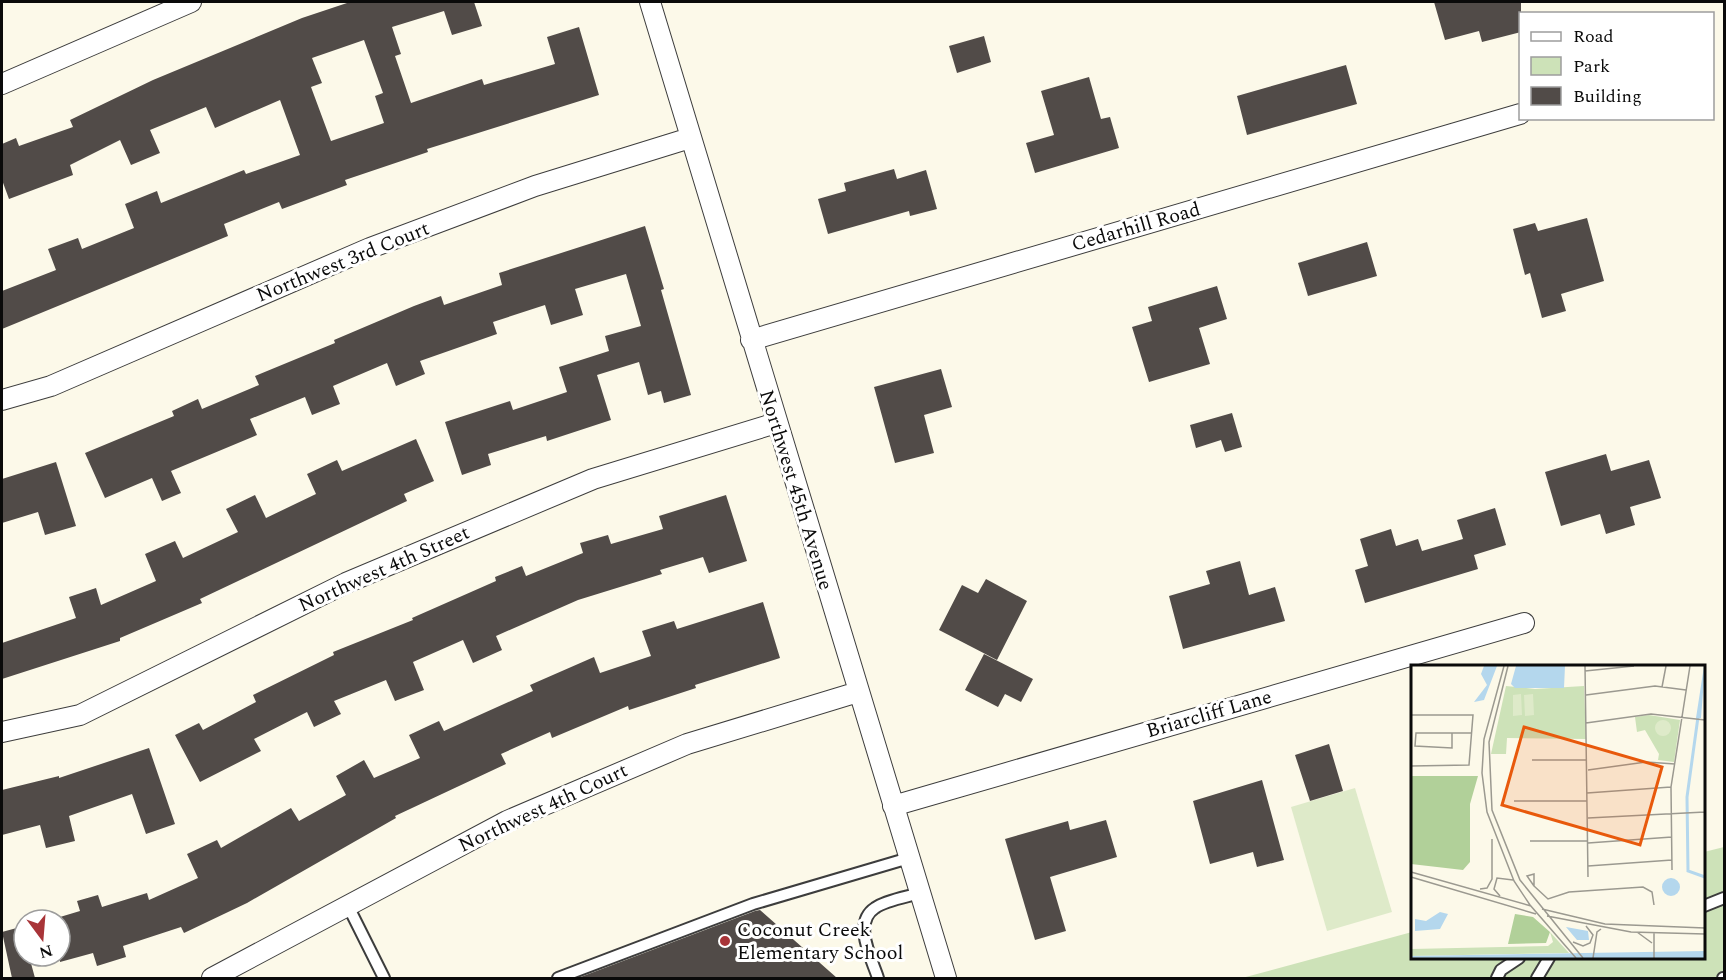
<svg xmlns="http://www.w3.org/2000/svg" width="1726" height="980" font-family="Spectral,serif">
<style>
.green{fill:#cde2b8}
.pitch{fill:#deeac9}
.building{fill:#514b48;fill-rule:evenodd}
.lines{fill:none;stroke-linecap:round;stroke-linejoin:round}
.service-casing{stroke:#3d3d3d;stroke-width:14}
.minor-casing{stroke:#3d3d3d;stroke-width:22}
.service{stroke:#fff;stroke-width:10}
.minor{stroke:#fff;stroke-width:20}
.poi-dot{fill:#a83438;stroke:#fff;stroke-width:2}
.labels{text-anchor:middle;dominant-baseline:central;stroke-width:6;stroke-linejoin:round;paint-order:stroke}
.street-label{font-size:20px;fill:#0a0a0a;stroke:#fff}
.poi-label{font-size:20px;fill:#0a0a0a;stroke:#fff;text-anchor:start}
.inset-river{fill:none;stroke:#b4d7ed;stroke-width:3}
.inset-road{fill:none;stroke:#9b9990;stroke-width:1.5}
.view{fill:#e8590c;fill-opacity:0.15;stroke:#e8590c;stroke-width:3}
.inset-edge{fill:none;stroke:#0a0a0a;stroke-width:3}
</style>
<rect width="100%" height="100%" fill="#fcf9e9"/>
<!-- green -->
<path class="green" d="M1724,847v131h-482l170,-46v26h292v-106z"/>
<!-- pitch -->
<path class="pitch" d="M1355,788l37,124 -65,19 -36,-124z"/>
<!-- building -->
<path class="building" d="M350,2h124l8,24 -30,9 -8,-24 -52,16 9,27 -6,2 16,47 71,-24 2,6 71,-21 -8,-27 32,-10 20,68 -172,54 1,3 -83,28 2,5 -65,24 -3,-7 -55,22 4,12 -226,93v-38l54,-21 -8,-21 30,-11 4,11 52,-21 -9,-24 32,-13 4,12 83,-33 2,4 54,-19 -20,-55 -65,28 -9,-21 -56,23 10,23 -29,12 -11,-25 -50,25 3,10 -64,24 -7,-19v-36l14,-6 3,8 54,-19 -3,-7 83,-40 149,-62zM364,40l19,53 -8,3 9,27 -53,18 -20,-54 11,-4 -10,-25z
M1434,2h87v30l-39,10 -3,-11 -34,9z
M984,36l7,26 -34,11 -8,-27z
M1346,65l11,39 -110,31 -10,-39z
M1089,77l12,42 9,-2 9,31 -84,25 -9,-30 28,-8 -13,-44z
M894,169l3,10 29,-9 11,39 -27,7 -1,-5 -81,23 -10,-35 28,-8 -2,-8z
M1587,218l17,63 -43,13 5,17 -24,7 -12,-45 -5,2 -12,-46 22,-6 3,8z
M645,226l19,63 -3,1 30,105 -27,8 -3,-12 -13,4 -9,-33 -42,13 14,45 -64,21 -1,-5 -58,18 3,11 -29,10 -17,-53 65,-21 3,9 54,-18 -8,-25 50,-16 -4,-15 36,-10 -15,-52 -51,15 8,26 -32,10 -6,-20 -52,17 4,12 -77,27 5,13 -29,12 -9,-23 -54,23 7,18 -28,11 -7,-18 -55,22 7,16 -86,36 10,22 -19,8 -10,-23 -47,20 -20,-45 89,-37 -2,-5 26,-12 4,10 57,-24 -4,-9 80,-33 -1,-3 80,-34 27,-10 3,9 58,-20 -3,-12z
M1367,242l10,34 -69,20 -10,-33z
M1217,286l10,33 -28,9 11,36 -61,18 -17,-55 20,-6 -4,-14z
M941,369l11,38 -28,8 10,38 -39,10 -21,-76z
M1232,413l10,34 -17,5 -4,-12 -25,8 -6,-23z
M416,439l18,42 -30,13 3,7 -207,98 2,4 -82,35v3l-118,38v-36l74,-25 -7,-21 27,-9 5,17 55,-24 -11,-27 30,-13 8,17 55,-26 -12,-23 29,-14 11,23 50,-24 -9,-20 30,-14 5,11z
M1606,454l5,17 38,-11 12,38 -31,9 5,18 -29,9 -6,-20 -39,12 -16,-54z
M56,462l20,64 -31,9 -7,-23 -36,11v-44z
M726,495l21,66 -38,12 -6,-16 -43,13 2,4 -84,26 -82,36 6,14 -29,13 -10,-23 -50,22 11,28 -29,11 -9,-21 -52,21 7,13 -27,13 -7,-15 -53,27 7,12 -61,31 -25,-47 24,-12 4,7 53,-28 -3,-7 81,-40 -1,-3 80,-32 -1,-2 84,-37 -1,-4 27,-11 4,10 57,-23 -3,-10 28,-8 3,9 52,-15 -4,-13z
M1495,508l11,37 -32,10 4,14 -113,34 -10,-33 13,-4 -8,-27 31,-10 5,17 22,-7 4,12 41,-12 -6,-19z
M1240,561l9,34 26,-8 10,34 -102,28 -14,-53 41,-12 -4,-13z
M986,579l41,22 -30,59 -58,-30 23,-45 16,8z
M763,602l17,56 -85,27 1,3 -67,22 -1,-4 -76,32 -2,-6 -49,22 5,10 -111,52 1,2 -149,85 -63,30 -3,-6 -58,19 3,11 -29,9 -4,-13 -33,9v-45l20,-6 -3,-10 21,-6 4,12 45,-14 2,7 49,-22 -11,-24 30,-14 4,8 70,-40 8,13 47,-26 -10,-19 28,-16 10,18 46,-20 -11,-23 30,-14 5,10 89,-40 -3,-6 64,-28 6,16 51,-17 -9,-25 32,-10 3,8z
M984,654l49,25 -12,23 -16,-8 -7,13 -33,-17z
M1329,744l14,47 -33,10 -15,-46z
M149,748l26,76 -29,10 -14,-40 -63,22 6,25 -29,7 -6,-23 -38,10v-45l57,-14v2z
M1262,780l22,80 -27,7 -4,-15 -43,12 -17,-63z
M1106,820l11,37 -67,20 16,54 -31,9 -30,-101 63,-18 2,9z
M760,910l77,68h-259l177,-67z
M24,926v30h5l6,22h-23l-10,-46z"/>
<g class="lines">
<defs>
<path id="service" d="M348,906l36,72
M1704,906l20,-8
M558,978l195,-74 156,-46
M878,978c-6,-19 -26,-55 -3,-70 11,-8 32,-11 45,-15
M1497,978l4,-8 18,-12
M1537,978l12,-20
M1723,978h1"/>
<path id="minor" d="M650,2l296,976
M2,84l189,-82
M751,340l769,-226
M2,400l49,-14 319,-138 165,-62 155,-48
M2,732l78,-17 266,-132 247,-104 183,-56
M893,806l631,-183
M212,978l295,-157 180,-77 171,-52"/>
</defs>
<!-- service casing -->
<use href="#service" class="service-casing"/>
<!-- minor casing -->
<use href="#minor" class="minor-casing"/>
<!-- service -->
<use href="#service" class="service"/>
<!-- minor -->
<use href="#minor" class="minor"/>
</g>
<!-- markers -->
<circle class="poi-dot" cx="725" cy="941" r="6"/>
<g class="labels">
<!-- street labels -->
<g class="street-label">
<text transform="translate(1136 227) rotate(-16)">Cedarhill Road</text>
<text transform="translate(343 262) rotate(-22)">Northwest 3rd Court</text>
<text transform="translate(796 490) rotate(73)">Northwest 45th Avenue</text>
<text transform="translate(384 569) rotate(-24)">Northwest 4th Street</text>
<text transform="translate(1209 714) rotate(-16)">Briarcliff Lane</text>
<text transform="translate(543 808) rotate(-25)">Northwest 4th Court</text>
</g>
<!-- poi labels -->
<g class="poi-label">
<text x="737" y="930">Coconut Creek<tspan x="737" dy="23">Elementary School</tspan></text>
</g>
</g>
<!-- overview -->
<g transform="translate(1411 665)">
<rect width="294" height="294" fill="#fcf9e9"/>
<path d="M95,21l29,3 49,-3 2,53 -79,-1 -1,16h-15zM238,50l31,5 -6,42 -16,-2 1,-6 -14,-24 -8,2 -2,-15zM139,267l19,21 -158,3v-7l137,-3 5,-4z" fill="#cde2b8"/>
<path d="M0,111h67l-8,28v58l-7,8 -52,-6zM104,249l18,3 17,15 -4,11 -38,1z" fill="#b1d099"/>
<path d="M110,29l1,21 -9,1v-21zM122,29l1,21 -9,1 -1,-21zM244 63a8 8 0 1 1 16 0a8 8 0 1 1-16 0Z" fill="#deeac9"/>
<path d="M73,1h13l-13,34 -10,2 13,-17 -6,-11zM105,1h49l-1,22h-49l-4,-4zM294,1l-4,52h-5l8,-52zM251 222a9 9 0 1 1 18 0a9 9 0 1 1-18 0ZM29,247l8,2 -8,15 -25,2v-12l11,2zM155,262l22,4 1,9h-12zM294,286v7h-294v-2z" fill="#b4d7ed"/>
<path class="inset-river" d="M287,52l-11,80 1,74 17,6"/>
<path class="inset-road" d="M93,1l-20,73 -2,34 5,39 27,69 16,24 46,53M97,1l-19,76 3,68 28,70 63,78M174,1l3,211M174,6l49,-5M251,22l4,-21M175,30l69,-9 31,4M0,50h62l-4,50 -58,1M175,58l65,-9 54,6M41,68v15l-37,-2 1,-13h56M121,95h55M177,105l58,-8 29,2M294,109v85M176,128l84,-6M103,136h73M177,153l117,-6M119,176h58M177,178l84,-6M177,201l84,-6M261,205l-1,-83 19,-121M0,207l120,34M0,212l125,37M123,221l-7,-10 7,-2v12l14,13 21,-7 74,-5 9,5 2,13M69,224l7,-1 5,-9v-40M89,231l-6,-7 3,-11 16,2M131,244l63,15 100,4M136,251l84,16 74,2M226,267l15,11M243,268v25M162,277l10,4 7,-3 3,-8 -7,-9M182,293l4,-26 4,-3"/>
<path class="view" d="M113,62l138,40 -22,78 -138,-40z"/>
<rect width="294" height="294" class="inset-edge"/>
</g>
<!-- border -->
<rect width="1726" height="980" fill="none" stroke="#0a0a0a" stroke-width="6"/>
<!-- legend -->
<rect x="1519" y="12" width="195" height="108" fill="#ffffff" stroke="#9d9d9d" stroke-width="1.5"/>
<rect x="1531" y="32" width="30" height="9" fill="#ffffff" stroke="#9d9d9d" stroke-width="1.5"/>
<text x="1573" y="42" font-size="18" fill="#0a0a0a">Road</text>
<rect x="1531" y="57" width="30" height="18" fill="#cde2b8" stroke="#9d9d9d" stroke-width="1.5"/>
<text x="1573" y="72" font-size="18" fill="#0a0a0a">Park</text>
<rect x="1531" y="87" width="30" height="18" fill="#514b48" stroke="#9d9d9d" stroke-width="1.5"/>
<text x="1573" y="102" font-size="18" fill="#0a0a0a">Building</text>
<!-- north arrow -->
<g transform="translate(42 938) rotate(164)"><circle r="28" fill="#ffffff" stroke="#9d9d9d" stroke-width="1.5"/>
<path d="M0-4.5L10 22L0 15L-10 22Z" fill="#a83438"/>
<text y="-9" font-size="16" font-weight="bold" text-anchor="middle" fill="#0a0a0a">N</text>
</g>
</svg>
